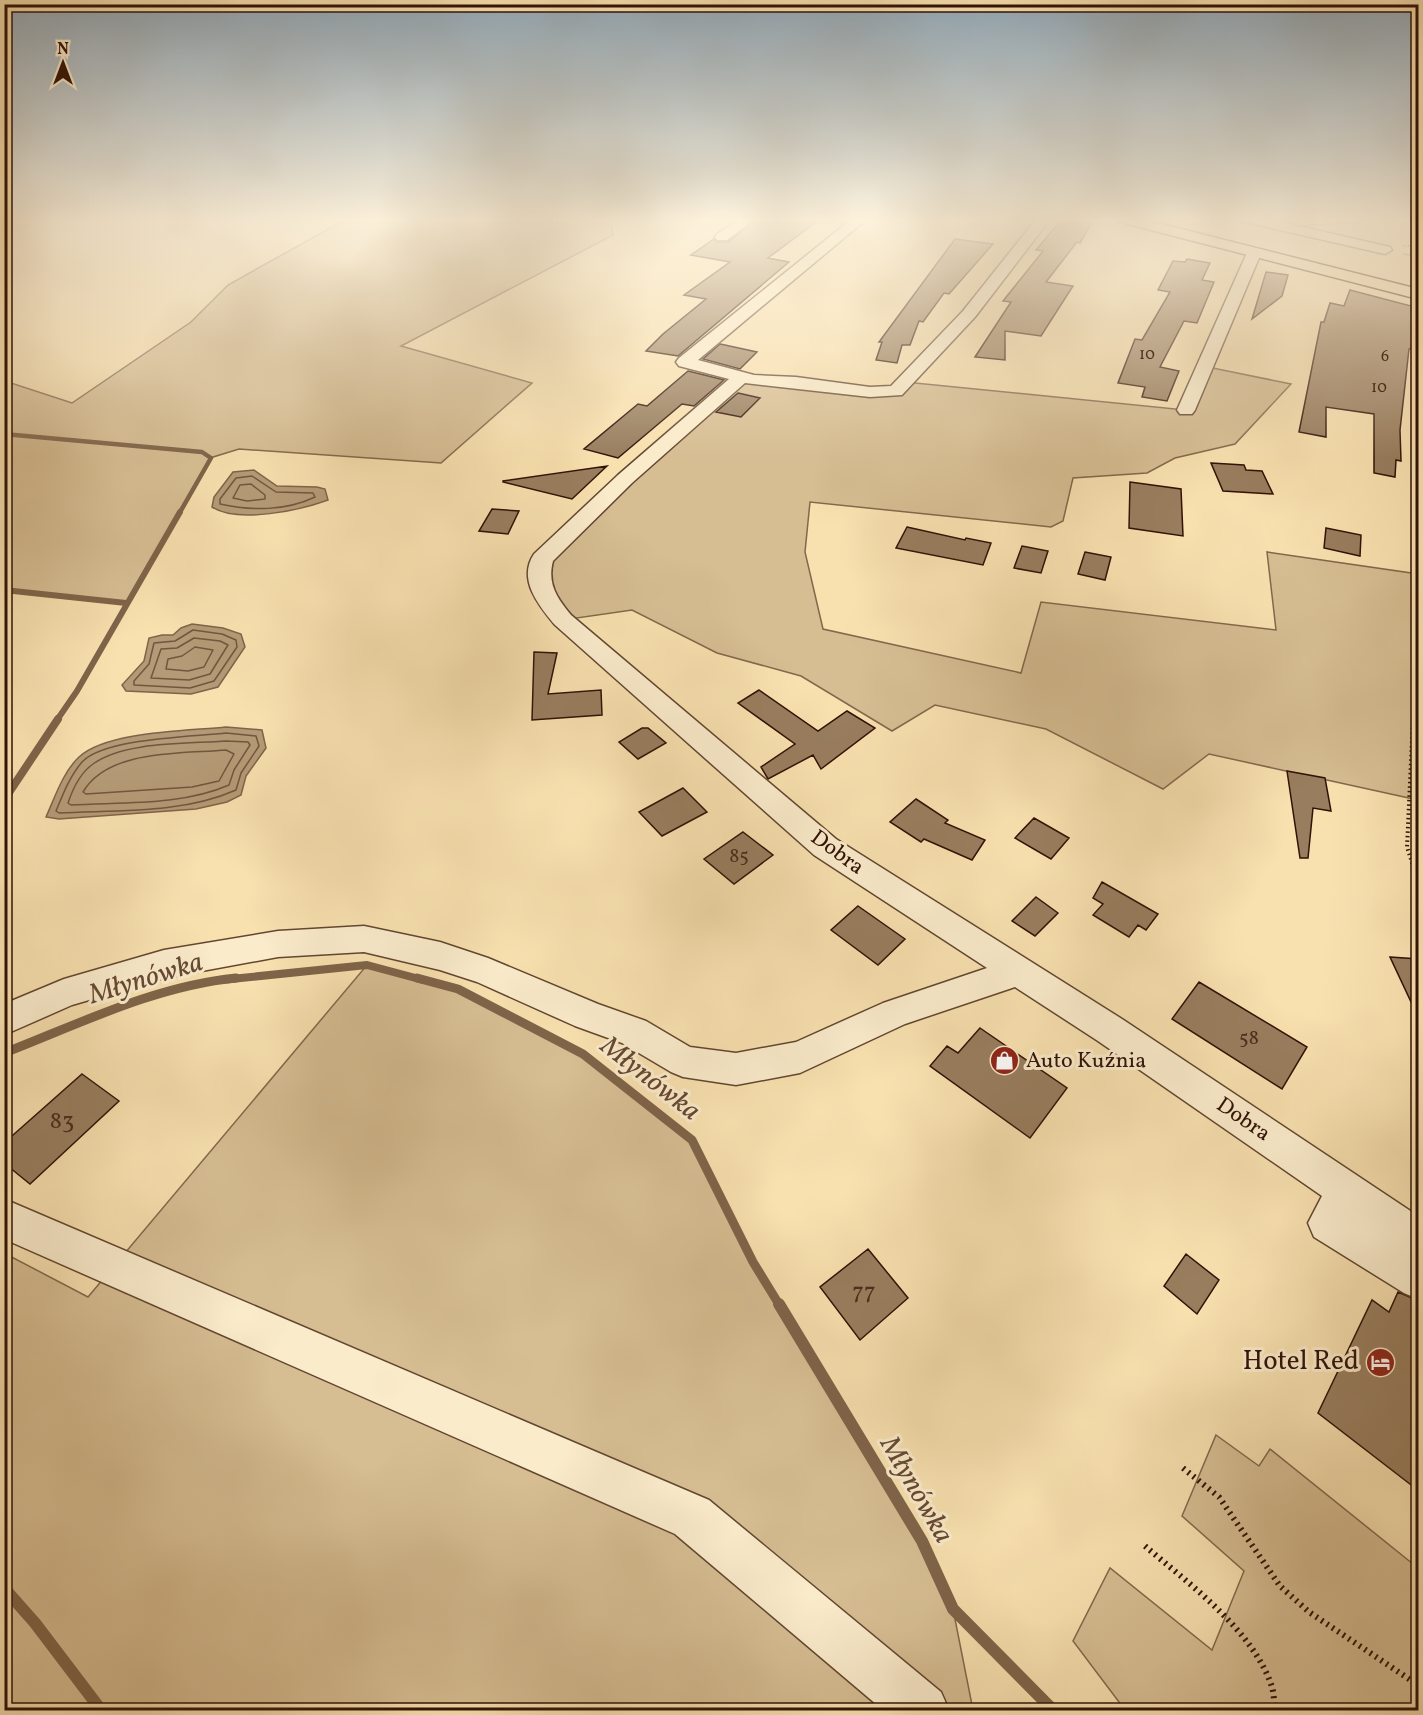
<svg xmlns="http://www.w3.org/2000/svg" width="1423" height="1715" font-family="Vollkorn,serif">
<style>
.green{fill:#d6bd92;stroke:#83684c;stroke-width:1.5}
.water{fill:#b49a76;stroke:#7f6449;stroke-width:1.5}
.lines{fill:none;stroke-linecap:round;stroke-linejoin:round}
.shore{stroke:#72563e;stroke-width:1.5}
.stream-far4{stroke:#7f6449;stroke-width:4.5}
.stream-far3{stroke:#7f6449;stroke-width:6}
.stream-far2{stroke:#7f6449;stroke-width:8}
.stream-far1{stroke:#7f6449;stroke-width:9}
.stream{stroke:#7f6449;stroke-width:12}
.building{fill:#987d5e;stroke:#301206;stroke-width:1.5}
.minor-casing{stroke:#624630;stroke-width:3}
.major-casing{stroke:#301206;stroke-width:3}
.path-far3{stroke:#301206;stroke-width:1.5;stroke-dasharray:1 1.5;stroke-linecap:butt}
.path-far2{stroke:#301206;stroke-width:3;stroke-dasharray:1.5 2;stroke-linecap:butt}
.path-far1{stroke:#301206;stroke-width:4;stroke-dasharray:1.5 3;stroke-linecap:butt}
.path{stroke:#301206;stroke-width:6;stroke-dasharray:2 4.5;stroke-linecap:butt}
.minor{fill:#faebcb;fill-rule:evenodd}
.major{fill:#f8e0af;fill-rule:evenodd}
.labels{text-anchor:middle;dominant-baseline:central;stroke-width:6;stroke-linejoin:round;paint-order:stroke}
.far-number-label{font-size:16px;fill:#4a2d1c}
.number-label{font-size:20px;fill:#4a2d1c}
.street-label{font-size:22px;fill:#301206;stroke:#faebcb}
.poi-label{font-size:22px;fill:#301206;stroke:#faebcb;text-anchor:start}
.near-number-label{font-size:24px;fill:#4a2d1c}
.near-poi-label{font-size:27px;fill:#301206;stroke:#faebcb;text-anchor:end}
.near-water-label{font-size:28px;font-style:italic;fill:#654833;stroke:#faebcb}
</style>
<rect width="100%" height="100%" fill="#f8e0af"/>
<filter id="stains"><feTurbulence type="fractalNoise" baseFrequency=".00333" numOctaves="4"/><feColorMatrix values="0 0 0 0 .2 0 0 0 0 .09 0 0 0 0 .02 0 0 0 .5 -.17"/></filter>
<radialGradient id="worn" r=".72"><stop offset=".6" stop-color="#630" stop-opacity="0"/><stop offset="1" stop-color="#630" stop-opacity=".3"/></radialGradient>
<!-- green -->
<path class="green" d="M348,218h262l3,17 -212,111 131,37 -91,80 -202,-14 -29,9 -84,145 -121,-12v-210l67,22 119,-81 37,-37z
M1203,366l88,18 -56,60 -60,14 -28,15 -74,5 -10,43 -12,6 -241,-25 -5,50 18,77 198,44 20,-71 235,28 -9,-78 151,22v226l-209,-46 -46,35 -117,-60 -111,-24 -43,26 -91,-55 -84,-23 -85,-43 -69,10 -21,-61 199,-182 129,15 35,-10 280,28z
M367,965l91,24 125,65 109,86 61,122 169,279 31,68 20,101h-968l-1,-457 84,44z
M1216,1435l43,31 11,-17 148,119v142h-293l-52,-69 37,-73 102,82 32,-79 -62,-55z"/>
<!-- water -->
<path class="water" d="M254,470l23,16 40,1 8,2 3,11c-27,10 -90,24 -116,7l2,-10 19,-25z
M192,624l31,4 18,6 4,13 -27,40 -27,7 -65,-3 -4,-6 22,-24 5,-23 13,-3h11l8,-7z
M226,727l36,3 4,18 -20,28 -5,19 -14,7 -31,7 -137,10 -13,-2c9,-20 17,-45 33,-60 28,-26 110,-26 147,-30z"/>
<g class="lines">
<!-- shore -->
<path class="shore" d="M252,476l24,16 37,1 2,4c-29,14 -64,14 -95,7v-5l16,-21z
M251,484l14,11v4l-18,2 -14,-3 7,-13z
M193,630l29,4 14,6 1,7 -23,34 -24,7 -56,-3v-4l15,-17 5,-21 21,-2z
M194,638l26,3 8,4 -18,29 -21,6 -38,-2 10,-29 16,-1z
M195,647l18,3 -9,17 -16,4 -22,-2 2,-10 14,-3z
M226,733l30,3 3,10 -18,27 -5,17c-54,24 -119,20 -177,23l-3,-2c7,-17 14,-35 26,-49 23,-24 110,-25 144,-29z
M226,741l22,1 2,3 -16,25 -5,15c-48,21 -107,17 -158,20l-3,-2c5,-15 12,-30 25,-39 31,-23 95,-20 133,-23z
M226,750l8,4 -15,27 -27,6 -106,7 -3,-2c25,-43 99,-38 143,-42z"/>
<!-- stream-far4 -->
<path class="stream-far4" d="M4,434l198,18 9,6 -32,56"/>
<!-- stream-far3 -->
<path class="stream-far3" d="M4,590l122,13
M57,720l20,-29 103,-179"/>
<!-- stream-far2 -->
<path class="stream-far2" d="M4,800l54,-81
M221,980l146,-15 56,15"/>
<!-- stream-far1 -->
<path class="stream-far1" d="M417,978l41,11 125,65 109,86 61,122 27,44
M4,1053c75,-29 151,-67 232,-75"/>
<!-- stream -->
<path class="stream" d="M779,1304l143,237 31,68 100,101
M4,1588l31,35 66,87"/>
</g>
<!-- building -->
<path class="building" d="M758,218h34l24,4 -48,36 21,4 -111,94 -32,-5 17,-17 43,-35 -22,-4 46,-33 -39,-7 23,-16 3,3h11z
M1061,220l30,4 -11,19 -3,-1 -31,40 27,4 -32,50 -36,-5v29l-30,-3 36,-55 -8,-1 40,-50 -7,-1z
M955,239l38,5 -44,50 -5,-1 -21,29 -4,-1 -9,24h-8l-5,18 -21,-3 6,-18h-3z
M1187,259l23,4 -8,17 12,2 -17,41 -13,-2 -24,46 19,4 -12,30 -25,-4 3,-10 -27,-4 17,-44 7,1 28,-48 -12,-2 15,-29 12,1z
M1266,272l22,3 -6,21 -30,23z
M1350,290l65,17 4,34 -7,-2 -1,10h-2l-9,81 1,31 -5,-1 -1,17 -21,-4v-59l-48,-7v30l-27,-5 22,-110h3l6,-19 14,3z
M720,344l5,1 32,7 -17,17 -37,-10z
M688,371l36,9 -30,26 -12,-2 -64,54 -34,-9 54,-45 9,2z
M738,393l22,5 -19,19 -25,-5z
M1211,463l33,2 2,5 16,1 11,23 -50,-3z
M607,466l-35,33 -69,-17v-1z
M1130,482l51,7 2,47 -54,-8z
M492,509l27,2 -11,23 -29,-3z
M907,527l58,13 1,-2 25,5 -8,22 -87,-17z
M1326,528l35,7 -1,21 -36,-8z
M1022,546l26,5 -7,22 -27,-5z
M1085,552l26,5 -6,23 -27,-6z
M534,652l23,1 -9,41 53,-4 1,25 -70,5z
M759,690l59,41 29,-20 28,17 -54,41 -8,-14 -45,24 -7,-12 34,-23 -57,-41z
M642,728h6l18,15 -28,16 -19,-17z
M1287,771l38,7 6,33 -18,-3 -5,50h-8z
M683,788l24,24 -45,24 -23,-24z
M916,799l32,21 -3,3 40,17 -13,20 -48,-21 -3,3 -31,-20z
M1034,818l35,20 -18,21 -36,-21z
M743,832l30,23 -39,29 -30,-25z
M1102,882l56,32 -12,16 -8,-5 -9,12 -36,-22 10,-11 -10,-6z
M1036,897l22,16 -23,23 -23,-15z
M858,906l47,33 -27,26 -47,-35z
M1390,957l29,2v60z
M1199,982l108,65 -25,42 -110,-70z
M980,1028l87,60 -37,50 -100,-72 17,-20 11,7z
M82,1074l37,27 -89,83 -26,-21v-20z
M868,1249l40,49 -48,42 -40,-53z
M1186,1254l33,26 -22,34 -33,-28z
M1398,1292l21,9v190l-101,-78 54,-113 17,12z"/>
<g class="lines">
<defs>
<path id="minor" d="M741,218h15l-29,22h-10l-2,-3 2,-3z
M853,218h15l-170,142 56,15 42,2 74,10 21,-1 72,-75 74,-93h14l-76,99 -73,78 -32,2 -125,-14 -113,100 -79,78c-6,23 4,37 18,54l265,224 286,180 296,197v83l-14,-6 -90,-56 -6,-14 14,-27 -224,-155 -83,-54 -110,37 -105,49 -64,12 -53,-8 -12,-5 -49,-29 -47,-17 -98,-44 -37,-12 -76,-18 -86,5 -114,21 -92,27 -68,30v-31l60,-25 100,-29 114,-19 86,-5 76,16 48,16 110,46 48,17 44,26 46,6 60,-11 87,-39 104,-35 -173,-113 -259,-230c-16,-19 -38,-46 -21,-71l84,-79 111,-96 -50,-13 -3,-4 3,-4z
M1239,218h24l127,29 2,3 -7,4 -144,-33z
M1295,218h70l-7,4 -60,3 -7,-4z
M1254,249l7,4 -66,157 -3,4h-12l-3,-4 70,-157z
M4,1199l705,301 232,192 8,18h-66l-208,-176 -671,-295z"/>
<path id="major" d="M1114,218h24l280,71v10l-302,-78z"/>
</defs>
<!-- minor casing -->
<use href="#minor" class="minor-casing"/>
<!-- major casing -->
<use href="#major" class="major-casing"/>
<!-- path-far3 -->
<path class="path-far3" d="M1403,246l15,-1
M1404,254l14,3"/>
<!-- path-far2 -->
<path class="path-far2" d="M1413,720l5,-91"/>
<!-- path-far1 -->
<path class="path-far1" d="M1413,719l-6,128 11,34"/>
<!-- path -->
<path class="path" d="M1183,1468l36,29 61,89 29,26 109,73
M1145,1546c43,37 109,85 127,141 2,7 2,16 3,23"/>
<!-- minor -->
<use href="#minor" class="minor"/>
<!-- major -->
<use href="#major" class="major"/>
</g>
<!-- sky -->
<linearGradient id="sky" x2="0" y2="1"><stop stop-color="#93aaba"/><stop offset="0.48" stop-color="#fcf1db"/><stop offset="1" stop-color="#fcf1db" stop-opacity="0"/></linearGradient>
<rect width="1423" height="458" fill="url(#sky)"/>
<!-- icons -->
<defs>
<symbol id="shop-disc" viewBox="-11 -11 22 22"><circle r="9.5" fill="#8f2418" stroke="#faebcb"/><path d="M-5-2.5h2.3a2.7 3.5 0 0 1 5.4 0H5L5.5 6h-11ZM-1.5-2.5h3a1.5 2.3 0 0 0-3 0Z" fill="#fff"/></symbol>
<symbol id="hotel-disc" viewBox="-11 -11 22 22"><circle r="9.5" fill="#8f2418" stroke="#faebcb"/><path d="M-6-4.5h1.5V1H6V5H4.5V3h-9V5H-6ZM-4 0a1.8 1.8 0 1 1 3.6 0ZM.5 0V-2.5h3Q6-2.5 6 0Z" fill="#fff"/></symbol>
</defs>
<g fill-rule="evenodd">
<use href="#shop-disc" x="988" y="1044" width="33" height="33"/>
<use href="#hotel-disc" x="1364" y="1346" width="33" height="33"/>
</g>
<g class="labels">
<!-- far-number labels -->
<g class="far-number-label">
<text x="1147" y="355">10</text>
<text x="1385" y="357">6</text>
<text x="1379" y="388">10</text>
</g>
<!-- number labels -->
<g class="number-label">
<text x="739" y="857">85</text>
<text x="1249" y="1039">58</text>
</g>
<!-- street labels -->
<g class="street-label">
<text transform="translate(837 853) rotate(36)">Dobra</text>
<text transform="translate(1243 1120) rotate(34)">Dobra</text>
</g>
<!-- poi labels -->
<g class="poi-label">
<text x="1026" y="1061">Auto Kuźnia</text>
</g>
<!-- near-number labels -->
<g class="near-number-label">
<text x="62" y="1122">83</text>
<text x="864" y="1293">77</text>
</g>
<!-- near-poi labels -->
<g class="near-poi-label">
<text x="1359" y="1362">Hotel Red</text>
</g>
<!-- near-water labels -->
<g class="near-water-label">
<text transform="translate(146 979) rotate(-17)">Młynówka</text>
<text transform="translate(650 1079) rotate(38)">Młynówka</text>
<text transform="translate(916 1490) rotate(60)">Młynówka</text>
</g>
</g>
<!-- margin -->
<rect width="1423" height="1715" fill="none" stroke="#f8e0af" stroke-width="24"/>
<rect x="6" y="6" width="1411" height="1703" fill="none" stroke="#301206" stroke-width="3"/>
<rect x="12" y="12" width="1399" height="1691" fill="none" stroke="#301206" stroke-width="1.5"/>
<!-- north arrow -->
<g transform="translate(63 63)" stroke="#faebcb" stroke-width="4.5" paint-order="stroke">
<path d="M0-4.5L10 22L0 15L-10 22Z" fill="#301206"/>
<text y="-9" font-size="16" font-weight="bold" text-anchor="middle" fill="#301206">N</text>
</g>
<rect width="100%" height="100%" filter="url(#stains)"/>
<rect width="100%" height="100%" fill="url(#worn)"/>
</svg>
